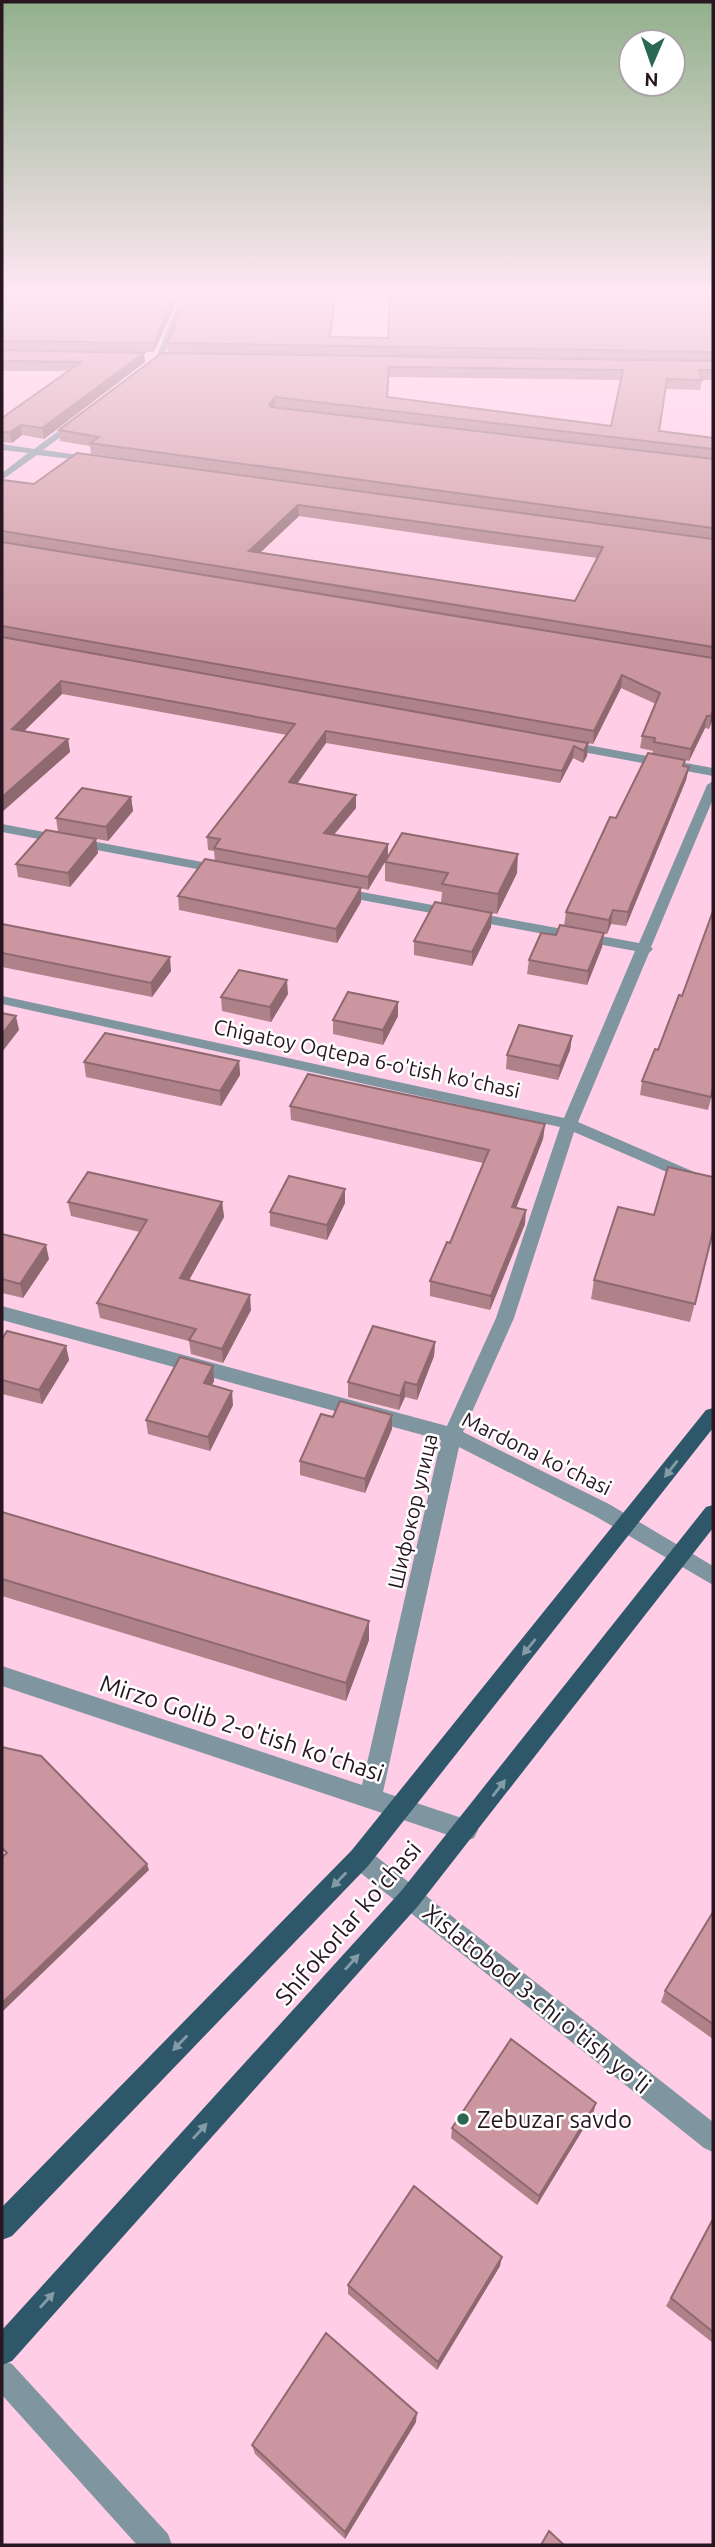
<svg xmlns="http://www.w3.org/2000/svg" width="715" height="2547" font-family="Ubuntu,sans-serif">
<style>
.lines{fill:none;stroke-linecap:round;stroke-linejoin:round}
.minor{fill:#7f959f;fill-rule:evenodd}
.major{fill:#2e586a;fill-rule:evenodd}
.wall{fill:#af8189;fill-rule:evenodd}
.shaded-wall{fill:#8e696f}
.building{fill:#cb969f;stroke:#8e696f;stroke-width:2;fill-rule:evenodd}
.oneway{fill:#829ba6}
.poi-dot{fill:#2b6751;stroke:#fff;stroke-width:2.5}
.labels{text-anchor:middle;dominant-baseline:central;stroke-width:5;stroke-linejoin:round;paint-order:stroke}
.street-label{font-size:21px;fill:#281620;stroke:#fff}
.near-street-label{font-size:24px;fill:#281620;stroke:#fff}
.near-poi-label{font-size:24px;fill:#281620;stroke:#fff;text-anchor:start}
</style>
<rect width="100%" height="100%" fill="#ffcde6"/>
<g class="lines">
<!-- minor -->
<path class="minor" d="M183,293h8c-8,19 -26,78 -48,78v-4l12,-8z
M79,416l3,5 -39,29 50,7 5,3 -2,2 -59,-7 -35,25v-7l26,-20 -26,-3v-6l32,5z
M565,741l148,27v8l-152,-28v-6z
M713,781v18l-62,148 2,2 -4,4 -71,169 135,58v12l-139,-60 -60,186 -51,114 146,72 104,62v19l-118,-69 -136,-69 -76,345 91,30 4,8 -4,8 -8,3 -464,-155v-20l360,119 79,-345 -439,-120v-14l445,120 49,-108 64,-191 -558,-123v-8l562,122 71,-167 -295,-55 -7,-4 7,-4 299,55 68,-158z
M2,824l221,42 7,4 -7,4 -221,-42z
M360,1847l8,3 345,272v30l-9,-4 -352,-282 -4,-8 4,-8z
M2,2360l10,4 156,170 4,11h-35l-135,-150z"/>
<!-- major -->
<path class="major" d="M713,1408v20l-345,438 -356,370 -10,4v-33l350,-357 354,-440z
M713,1505v23l-295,378 -406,455 -10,4v-35l400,-440 304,-383z"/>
</g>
<!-- wall -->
<path class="wall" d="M2,293h178l-26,59h-39l29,1 1,9 -101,77 -22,-4 -10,8 -10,-1v-24l66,-47h-66z
M189,293h148l-6,44 57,1 325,-45v87h-11l-2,10 -35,-1 -6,42 54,7v280l-4,11 -4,-1 -16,33 -4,-1 -1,6 5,1 -3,13 -60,146 -15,-2 -4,10h-3l-2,13 -15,38 -60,-11 2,-14 27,-25 8,-9 2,-14 86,-158 1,-3 -13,-3 2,-12 14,-32 -35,-16 -28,56 -297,-54 292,53 -1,13 -4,7 -10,-5 -13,25 -234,-40 -29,41 59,24 -22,27 54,22 129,16 -20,41 -5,-1 -1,14 -19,39 -58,-11v-14l27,-38 1,-11 -57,-11v-19l-17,28 -7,-2v14l-24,41 -158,-33 -1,-14 37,-35 -1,-10 -6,-1 -1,-13 80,-102 -225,-41 -38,37 44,8 2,13 -68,60v-332l32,4 496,30 -439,-60 -1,-8 -30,-5 -1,-11 109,-78 -1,-9zM389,377l232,3 -10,46 -223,-29zM299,516l199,29 100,13 -23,43 -315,-48z
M131,797l2,14 -25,30 -50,-9 -2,-14z
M96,839l2,14 -28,34 -52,-10 -2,-13z
M2,924l169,47 -19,26 -150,-30z
M288,994l-17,28 -49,-11 -1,-14z
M682,996l31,95 -5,19 -68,-15 2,-14 16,-31z
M398,1016l-15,29 -50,-11v-14z
M572,1036l-2,14 -12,30 -52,-11 1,-14z
M239,1061l1,14 -19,31 -135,-29 -2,-15z
M290,1106l255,18 -2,15 -27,69 9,16 -35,86 -60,-14v-15l20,-38 33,-80 -192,-43z
M345,1189v14l-18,37 -57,-14v-14z
M68,1202h154l2,15 -35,63 62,30 -28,53 -32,-9 -2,-13 -89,-23 -3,-15 43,-71 -69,-16z
M654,1215l59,19 -23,88 -99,-23 3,-19z
M2,1234l47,25 -26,39 -21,-5z
M2,1339l64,7 3,14 -27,44 -40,-10z
M435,1342l-1,14 -17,44 -12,-3 -6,13 -51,-13v-15z
M213,1366l1,15 -2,4 21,20 -23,46 -62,-17 -2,-14z
M392,1429l-27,64 -65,-18v-14z
M2,1512l367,128 -23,61 -344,-105z
M713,1912v127l-52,-37 4,-11z
M596,2103l-3,10 -56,92 -86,-67 1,-10z
M713,2219v124l-47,-37z
M500,2266l-63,104 -89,-76v-9z
M416,2422l-71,117 -90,-85 -3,-9z"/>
<!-- shaded-wall -->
<path class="shaded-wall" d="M175,293h5l-26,59v-9z
M336,293h1l-8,54v-10z
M144,353l1,9 -101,77 -2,-11z
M275,397v10l-6,8v-10z
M21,425l1,10 -10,8 -2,-11z
M298,505l1,11 -49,46 -1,-11z
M622,675l-1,13 -28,56 1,-13z
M61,681l1,13 -48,47 -2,-12z
M713,710v8l-4,11 2,-13z
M707,716l-2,12 -16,33 2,-12z
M326,731v12l-37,52v-13z
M68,739l2,13 -68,60v-15z
M588,743l-1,13 -4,7 1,-12z
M574,746l-1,12 -13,25 2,-12z
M689,767l-3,13 -60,146 2,-14z
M356,795v13l-32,38v-13z
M131,797l2,14 -25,30 -2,-14z
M96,839l2,14 -28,34 -2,-14z
M388,844v13l-20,33v-13z
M518,854l-1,19 -20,41 1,-20z
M361,888v14l-24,41 -1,-14z
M613,910l-2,14 -4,10 2,-14z
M492,913l-1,14 -19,39v-14z
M604,933l-2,14 -15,38 1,-14z
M170,957l1,14 -19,26 -1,-14z
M287,980l1,14 -17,28 -1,-15z
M398,1002v14l-15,29v-15z
M16,1016l3,14 -17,22v-18z
M572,1036l-2,14 -12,30 2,-14z
M239,1061l1,14 -19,31 -1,-15z
M545,1124l-2,15 -32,82 1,-14z
M345,1189v14l-18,37v-15z
M222,1202l2,15 -42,76 -2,-15z
M526,1210l-1,14 -35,86 1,-14z
M46,1245l3,14 -26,39 -3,-14z
M250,1295l1,15 -28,53 -1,-14z
M435,1342l-1,14 -17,44v-15z
M66,1346l3,14 -27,44 -3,-14z
M213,1366l1,15 -9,17 -1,-15z
M405,1382v15l-6,13 1,-14z
M232,1391l1,14 -23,46 -2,-14z
M392,1415v14l-27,64v-14z
M369,1621v19l-23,61v-18z
M147,1864l2,6 -147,142v-9z
M596,2103l-3,10 -56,92 2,-9z
M502,2257l-2,9 -63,104 1,-8z
M417,2413l-1,9 -71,117v-7z"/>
<!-- building -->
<path class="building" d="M49,293h126l-21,50 -152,-2v-39l51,-4z
M189,293h147l-7,44 59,1 2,-45h323v59l-546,-9z
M2,350l142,3 -102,75 -21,-3 -11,7h-8v-14l79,-56 -79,-1z
M162,353l551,8v9h-14l3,10 -35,-1 -8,52 54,7v11l-438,-52 -6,8 2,2 442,52v69l-623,-85 9,-6 -40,-7zM389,367l234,3 -12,56 -224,-29z
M77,453l636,86v108l-711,-116v-51l32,4zM298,505l201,28 104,14 -28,54 -326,-50z
M2,542l711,116v52l-2,6h-4l-16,33 -37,-7 1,-4 -13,-2 18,-43 -38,-18 -28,56 -592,-105z
M2,637l586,106 -4,8 -10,-5 -12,25 -236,-40 -37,51 67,13 -32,38 64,11 -20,33 -154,-29 6,-9 -13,-2 88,-113 -234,-43 -49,48 56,10 -66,58z
M648,753l37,7 -2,6 6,1 -61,145 -15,-2 -4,10 -43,-8 44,-95 6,1z
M82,788l49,9 -25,30 -50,-9z
M46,830l50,9 -28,34 -52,-9z
M402,833l116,21 -20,40 -56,-10 6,-11 -63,-11z
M205,859l156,29 -25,41 -158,-33z
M435,902l57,11 -20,39 -58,-11z
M713,911v176l-2,10 -69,-16 13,-32 3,1 21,-55 3,1z
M2,924l168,33 -19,26 -149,-30z
M560,925l44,8 -16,38 -59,-11 12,-27 15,2z
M239,970l48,10 -17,27 -49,-10z
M348,992l50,10 -15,28 -50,-10z
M2,1013l14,3 -14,18z
M519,1025l53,11 -12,30 -53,-11z
M105,1033l134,28 -19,30 -136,-29z
M308,1074l237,50 -33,83 14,3 -35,86 -61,-15 17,-39 3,1 39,-93 -199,-44z
M668,1167l45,10v54l-18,73 -101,-24 24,-73 36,8z
M88,1172l134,30 -42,76 70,17 -28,54 -33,-9 7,-11 -99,-26 50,-83 -79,-18z
M289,1176l56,13 -18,36 -57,-13z
M2,1234l44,11 -26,39 -18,-5z
M373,1326l62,16 -18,43 -12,-3 -5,14 -52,-14z
M7,1331l59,15 -27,44 -37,-10v-41z
M180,1357l33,9 -9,17 28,8 -24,46 -62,-17z
M340,1401l52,14 -27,64 -65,-18 21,-47 12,3z
M2,1512l367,109 -23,62 -344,-104z
M2,1747l39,9 106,108 -145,139v-146l5,-4 -5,-5z
M713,1912v112l-48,-33z
M511,2039l85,64 -57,93 -87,-68z
M414,2186l88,71 -64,105 -90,-77z
M713,2219v113l-42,-34z
M326,2333l91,80 -72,119 -93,-87z
M549,2531l15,14h-23z"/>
<!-- one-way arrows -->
<defs><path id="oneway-solid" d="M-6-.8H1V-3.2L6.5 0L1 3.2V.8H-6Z" transform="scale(1.75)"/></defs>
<g class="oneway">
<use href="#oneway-solid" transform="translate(671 1469) rotate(128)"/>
<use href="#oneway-solid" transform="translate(529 1647) rotate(129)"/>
<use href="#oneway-solid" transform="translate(499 1788) rotate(-52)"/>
<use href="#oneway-solid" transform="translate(339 1880) rotate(134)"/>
<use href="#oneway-solid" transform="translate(352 1962) rotate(-48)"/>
<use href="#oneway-solid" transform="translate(180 2043) rotate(134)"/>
<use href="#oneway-solid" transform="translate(200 2131) rotate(-48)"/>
<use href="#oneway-solid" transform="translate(47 2300) rotate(-48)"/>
</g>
<!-- sky -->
<linearGradient id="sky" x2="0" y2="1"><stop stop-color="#91b08b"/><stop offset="0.45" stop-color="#ffe8f4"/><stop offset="1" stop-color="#ffe8f4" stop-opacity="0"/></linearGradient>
<rect width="715" height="649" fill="url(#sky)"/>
<!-- markers -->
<circle class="poi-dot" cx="463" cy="2119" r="7"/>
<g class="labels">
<!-- street labels -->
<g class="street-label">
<text transform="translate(367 1058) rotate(12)">Chigatoy Oqtepa 6-o'tish ko'chasi</text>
<text transform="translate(537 1453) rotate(26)">Mardona ko'chasi</text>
<text transform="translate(412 1511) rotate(-77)">Шифокор улица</text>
</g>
<!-- near-street labels -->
<g class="near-street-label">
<text transform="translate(242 1728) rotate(18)">Mirzo Golib 2-o'tish ko'chasi</text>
<text transform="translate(348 1923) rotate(-49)">Shifokorlar ko'chasi</text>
<text transform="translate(537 1999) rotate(39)">Xislatobod 3-chi o'tish yo'li</text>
</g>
<!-- near-poi labels -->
<g class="near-poi-label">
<text x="477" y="2119">Zebuzar savdo</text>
</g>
</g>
<!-- border -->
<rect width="715" height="2547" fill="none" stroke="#281620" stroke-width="7"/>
<!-- north arrow -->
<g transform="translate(652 63) rotate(182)"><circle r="33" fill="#ffffff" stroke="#a9a2a6" stroke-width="2"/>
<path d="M0-5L12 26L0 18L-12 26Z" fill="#2b6751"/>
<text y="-10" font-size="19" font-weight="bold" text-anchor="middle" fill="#281620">N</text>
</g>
</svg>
